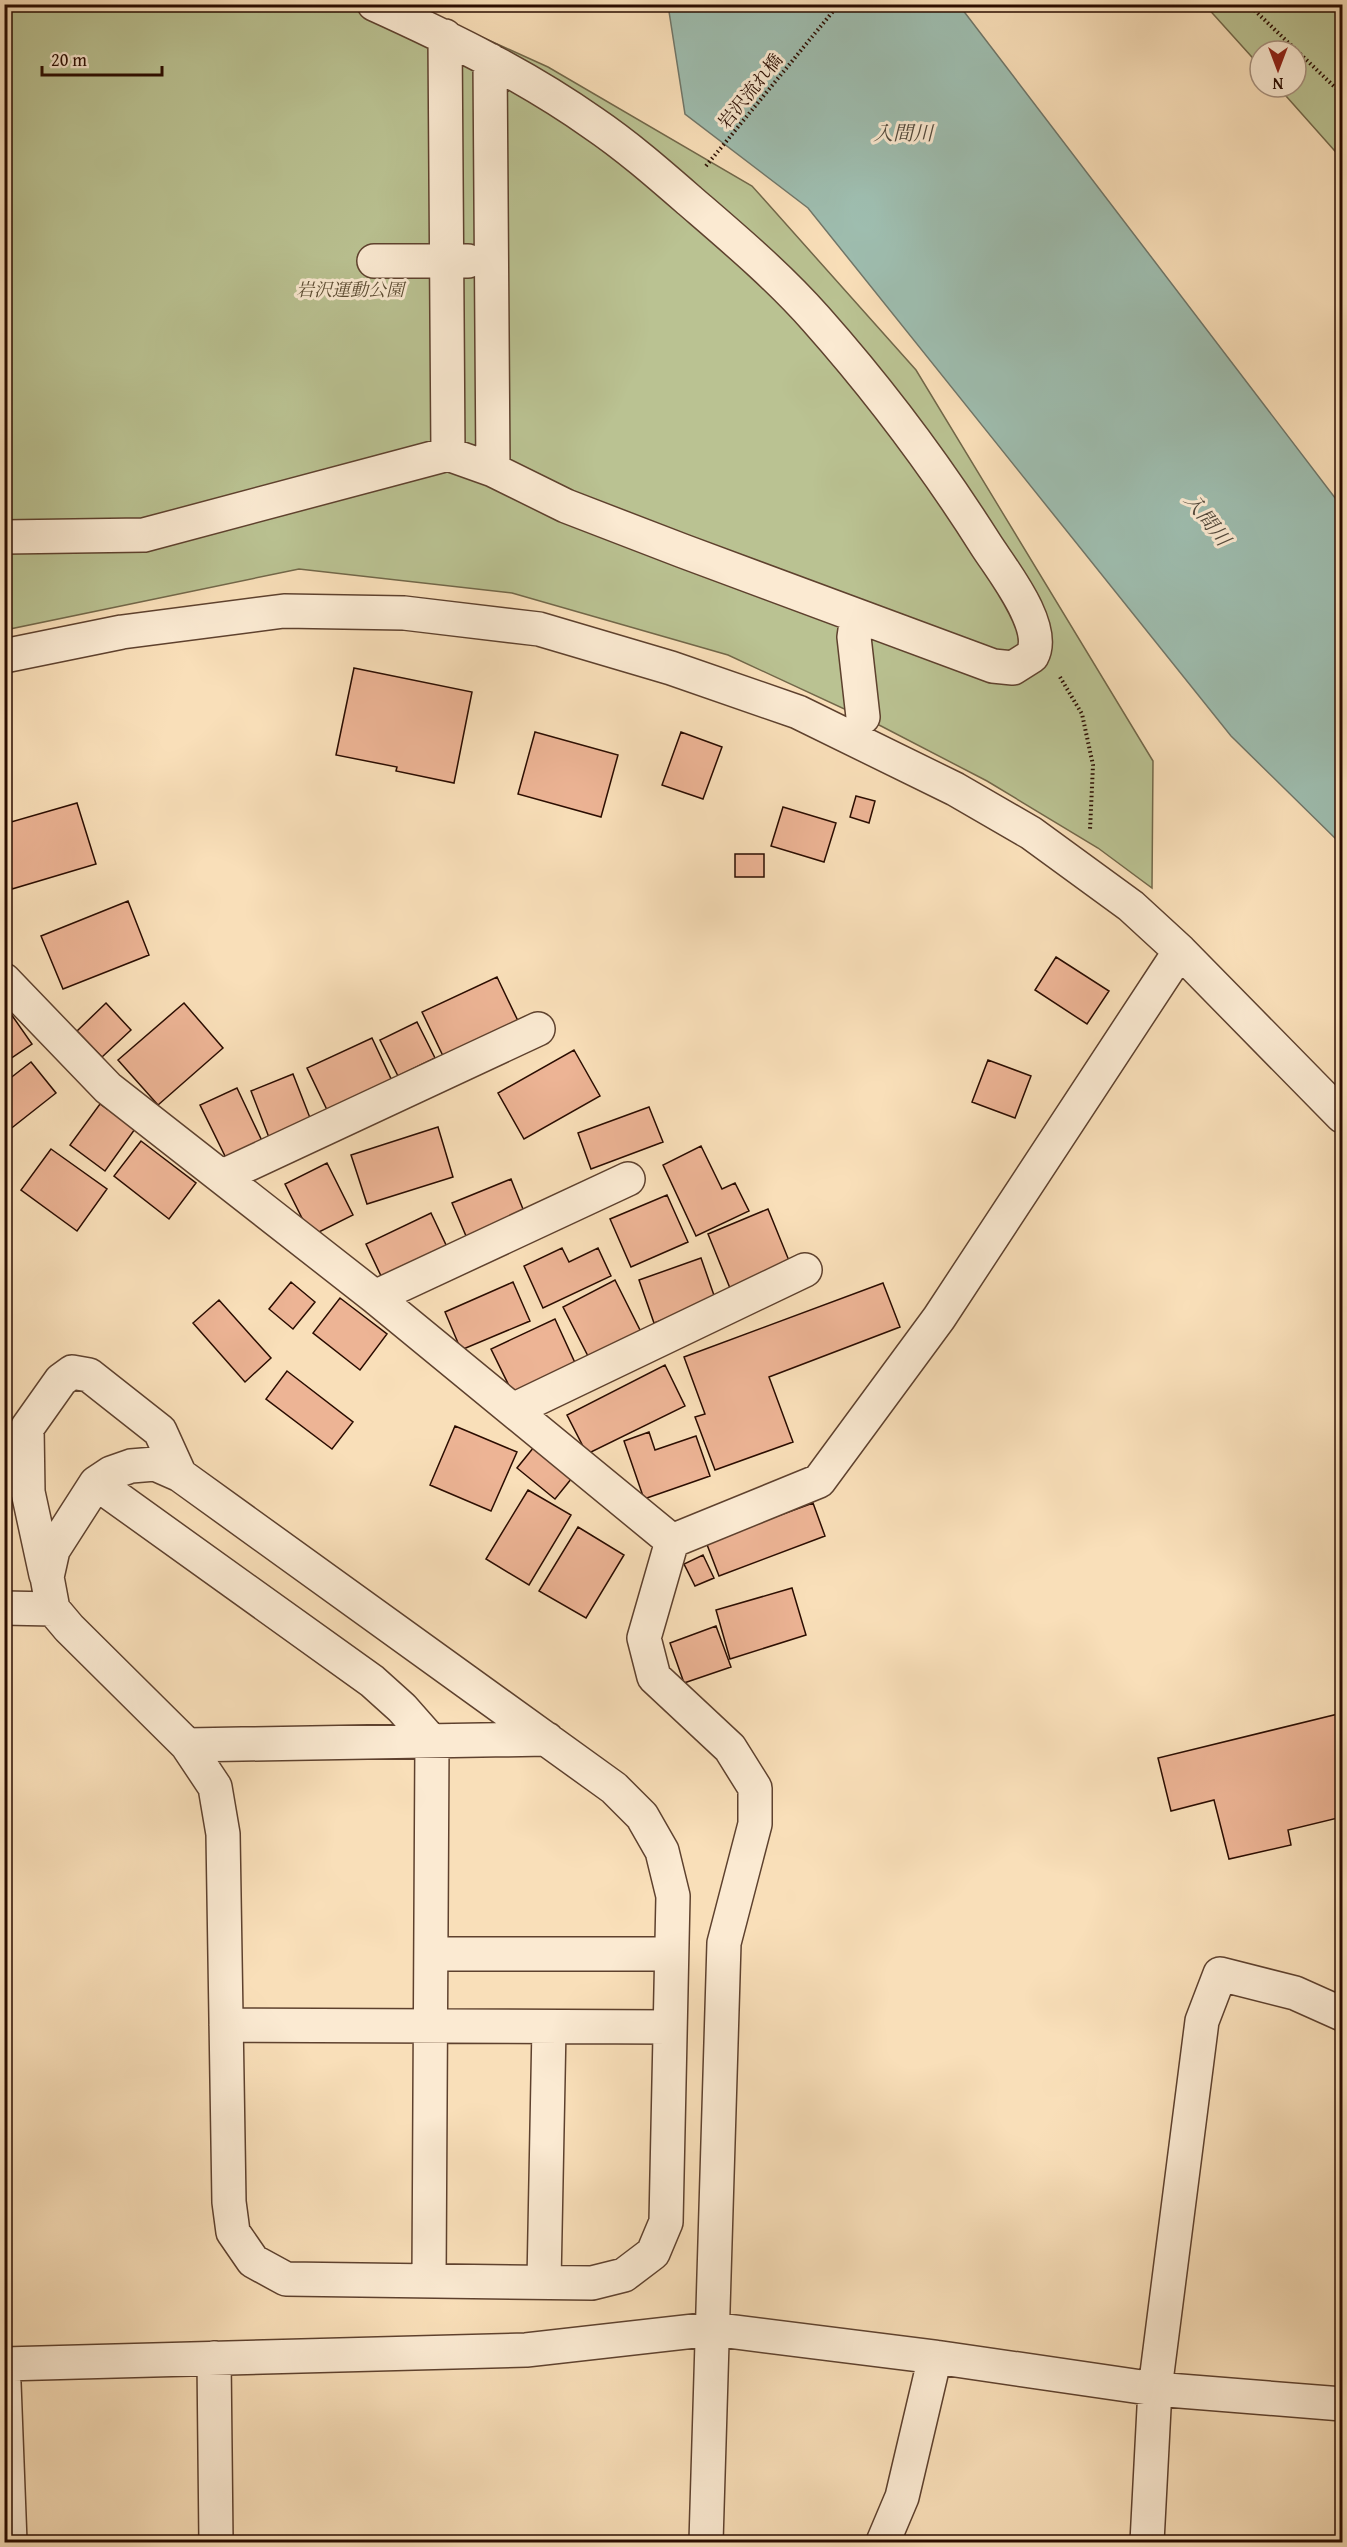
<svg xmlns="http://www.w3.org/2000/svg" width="1347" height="2547" font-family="'Gentium Book Plus','Noto Serif JP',serif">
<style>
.green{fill:#bac292;stroke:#726749;stroke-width:1.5}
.water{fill:#9ebdaf;stroke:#707669;stroke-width:1.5}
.building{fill:#edb495;stroke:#2a0c00;stroke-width:1.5}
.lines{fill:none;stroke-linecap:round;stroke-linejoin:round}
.minor-casing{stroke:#5e412e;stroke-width:36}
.path{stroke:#2a0c00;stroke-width:4;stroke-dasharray:1.5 3;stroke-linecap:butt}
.minor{stroke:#fbead2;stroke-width:33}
.labels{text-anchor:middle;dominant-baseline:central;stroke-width:6;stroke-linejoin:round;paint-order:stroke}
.street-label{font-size:18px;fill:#2a0c00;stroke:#fbead2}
.park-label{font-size:18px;font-style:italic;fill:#5c4c33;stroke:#fbead2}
.water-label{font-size:20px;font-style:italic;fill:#534a3d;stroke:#fbead2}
</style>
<rect width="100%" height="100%" fill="#f9dfb9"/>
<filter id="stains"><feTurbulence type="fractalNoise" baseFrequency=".00333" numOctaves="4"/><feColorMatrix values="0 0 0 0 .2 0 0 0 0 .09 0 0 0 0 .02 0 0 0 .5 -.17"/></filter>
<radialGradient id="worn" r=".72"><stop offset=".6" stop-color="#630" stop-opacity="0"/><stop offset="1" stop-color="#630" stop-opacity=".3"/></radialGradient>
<!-- green -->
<path class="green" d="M5,5h406l137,62 204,119 164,184 237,391 -1,127 -54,-40 -111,-67 -106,-55 -153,-71 -216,-62 -213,-24 -294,61z
M1205,5h137v154l-64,-72h18v-36h-36v15z"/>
<!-- water -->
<path class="water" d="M668,5h291l383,502v338l-111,-109 -423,-528 -123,-94z"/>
<!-- building -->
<path class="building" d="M354,668l118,24 -18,91 -58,-12 1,-4 -61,-12z
M535,732l83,23 -17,62 -83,-23z
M681,732l41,15 -19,52 -41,-14z
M856,796l19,5 -6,22 -19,-6z
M77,803l19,61 -84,25 -8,-25v-40z
M783,807l53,16 -12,39 -53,-16z
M735,854h29v23h-29z
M128,901l21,54 -86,34 -22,-53z
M1056,957l53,34 -22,33 -52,-34z
M497,977l22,46 -75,35 -22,-46z
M106,1003l25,27 -29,27 -25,-26z
M184,1003l39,45 -65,57 -40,-45z
M4,1004l28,40 -28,19z
M417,1022l18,36 -37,18 -18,-36z
M372,1038l21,45 -64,31 -22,-46z
M574,1050l26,46 -76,43 -26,-46z
M988,1060l43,16 -16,42 -43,-16z
M31,1062l25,31 -52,41v-51z
M293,1074l19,49 -42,17 -19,-49z
M237,1088l26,55 -36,17 -27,-55z
M100,1104l35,25 -30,42 -35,-26z
M649,1107l14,35 -72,27 -13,-36z
M438,1127l15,50 -86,27 -16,-49z
M141,1141l55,42 -27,36 -55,-43z
M701,1146l21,43 13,-6 14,28 -53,25 -33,-71z
M51,1149l56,40 -30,42 -56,-41z
M327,1163l26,52 -42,21 -26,-52z
M511,1179l16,40 -58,24 -17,-40z
M667,1195l21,47 -57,25 -21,-48z
M768,1209l24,59 -60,25 -24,-59z
M431,1213l16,34 -65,31 -16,-34z
M562,1248l7,14 29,-14 13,28 -68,32 -19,-42z
M701,1258l15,43 -62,22 -15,-43z
M615,1280l27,54 -52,26 -27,-53z
M291,1282l24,20 -22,27 -24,-20z
M513,1282l17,39 -69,29 -16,-38z
M883,1283l17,44 -131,50 24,65 -78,28 -20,-53 10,-3 -21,-57z
M340,1298l47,36 -27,36 -47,-37z
M219,1300l52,58 -26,24 -52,-59z
M555,1319l21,46 -62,31 -23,-47z
M665,1365l20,41 -98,48 -20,-39z
M287,1371l66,51 -21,27 -66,-50z
M455,1426l62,26 -26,59 -61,-26z
M649,1432l6,18 41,-14 14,40 -66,23 -20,-58z
M538,1442l38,31 -21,26 -38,-31z
M528,1490l43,25 -42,70 -43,-26z
M813,1503l12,33 -106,40 -13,-34z
M578,1527l46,28 -38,63 -47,-27z
M703,1555l11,23 -19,8 -11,-22z
M792,1588l14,47 -76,24 -14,-49z
M716,1626l15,41 -47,16 -14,-40z
M1342,1713v104l-54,13 3,15 -62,14 -15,-59 -43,11 -13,-53z"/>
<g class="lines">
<defs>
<path id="minor" d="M445,36l3,418
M490,60l3,410
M374,261h94
M4,537l140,-2 304,-81 45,16 73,36 117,45 310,115 20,2 19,-12c16,-29 -30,-86 -46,-111 -50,-79 -107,-155 -170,-226 -38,-43 -82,-80 -126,-118 -31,-27 -63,-55 -97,-78 -68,-48 -144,-85 -219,-119
M857,616l-3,21 9,80
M4,656l118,-24 162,-21 120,2 135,16 132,39 127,44 157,77 76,44 100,73 49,45 162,165
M4,980l104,108 267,209 297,244
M223,1176l315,-147
M375,1297l253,-118
M513,1410l292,-140
M155,1464l25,11 434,313 28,28 20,35 11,45 -7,326 -13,31 -29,22 -32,8 -306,-4 -33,-18 -20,-29 -4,-30 -6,-368 -8,-47 -28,-42 -118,-117 -16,-19 -6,-32 6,-27 43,-67 15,-10 20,-7z
M96,1483l276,198 30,27 30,34 -3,539
M46,1575l-18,-83 -1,-64 34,-48 11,-8 17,3 71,56 20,44
M4,1608l49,1
M187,1745l360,-6
M431,1954h240
M226,2025l444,2
M544,2282l5,-255
M214,2358l2,184
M4,2364l522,-14 186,-21 223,28 220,32 187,15
M4,2383l6,159
M706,2542l18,-599 31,-119v-36l-25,-40 -76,-71 -10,-39 28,-97 147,-60 120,-163 241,-367
M883,2542l19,-45 33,-140
M1147,2542l8,-153 47,-368 18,-47 75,19 47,21"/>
</defs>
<!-- minor casing -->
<use href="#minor" class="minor-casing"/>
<!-- path -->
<path class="path" d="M1248,4l94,90
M706,166l133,-162
M1060,677l22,37 11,51 -3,65"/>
<!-- minor -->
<use href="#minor" class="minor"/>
</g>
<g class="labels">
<!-- street labels -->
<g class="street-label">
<text transform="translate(750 91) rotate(-51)">岩沢流れ橋</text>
</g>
<!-- park labels -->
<g class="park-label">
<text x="350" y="289">岩沢運動公園</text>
</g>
<!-- water labels -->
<g class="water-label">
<text x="903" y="132">入間川</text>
<text transform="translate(1208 519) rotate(52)">入間川</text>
</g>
</g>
<!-- margin -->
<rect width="1347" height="2547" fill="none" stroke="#f9dfb9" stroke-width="24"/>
<rect x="6" y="6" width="1335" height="2535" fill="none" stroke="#2a0c00" stroke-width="3"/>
<rect x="12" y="12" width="1323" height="2523" fill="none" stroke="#2a0c00" stroke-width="1.5"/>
<!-- north arrow -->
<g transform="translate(1278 69) rotate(180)"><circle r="28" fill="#fbead2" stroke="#a7917e" stroke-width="1.5"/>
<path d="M0-4.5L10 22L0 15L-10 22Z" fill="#8f2418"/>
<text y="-9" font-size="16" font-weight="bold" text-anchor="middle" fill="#2a0c00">N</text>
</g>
<!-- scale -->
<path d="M42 66v9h120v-9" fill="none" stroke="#2a0c00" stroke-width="3"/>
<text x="51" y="66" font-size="18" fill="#2a0c00" stroke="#fbead2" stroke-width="4.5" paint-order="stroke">20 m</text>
<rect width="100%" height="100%" filter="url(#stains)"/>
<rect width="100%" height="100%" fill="url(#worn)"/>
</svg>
